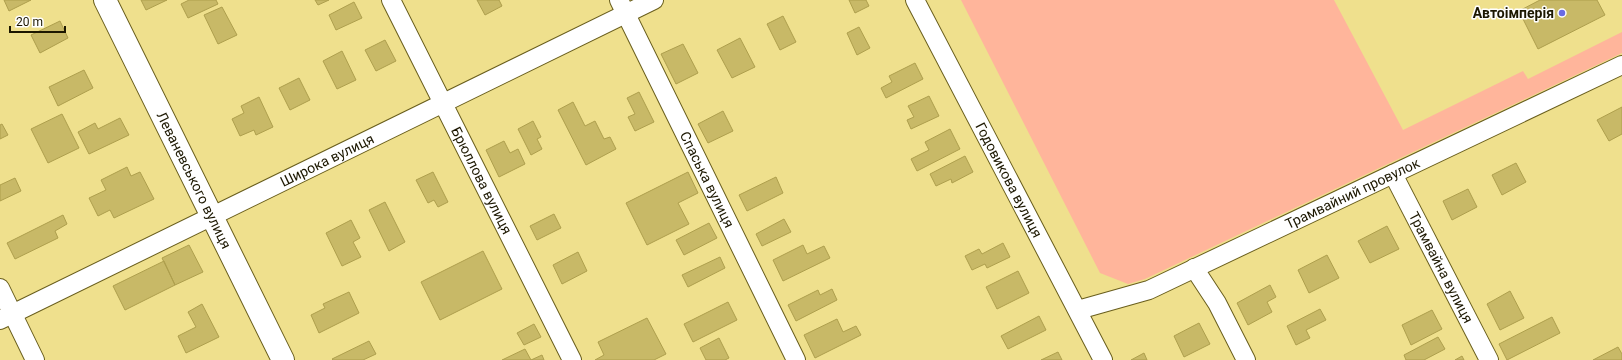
<svg xmlns="http://www.w3.org/2000/svg" width="1622" height="360" font-family="Roboto,sans-serif">
<style>
.green{fill:#ffb59b}
.building{fill:#c8b967;stroke:#ae9f4d}
.lines{fill:none;stroke-linecap:round;stroke-linejoin:round}
.street-casing{stroke:#695e1d;stroke-width:20}
.secondary-casing{stroke:#695e1d;stroke-width:24}
.street{stroke:#fff;stroke-width:18}
.secondary{stroke:#fff;stroke-width:22}
.poi-dot{fill:#6a6ae4;stroke:#fff;stroke-width:1.5}
.labels{text-anchor:middle;dominant-baseline:central;stroke-width:3;stroke-linejoin:round;paint-order:stroke}
.poi-label{font-size:14px;font-weight:bold;fill:#1c1700;stroke:#fff;text-anchor:end}
.street-label{font-size:14px;fill:#1c1700;stroke:#fff}
</style>
<rect width="100%" height="100%" fill="#efe08d"/>
<!-- green -->
<path class="green" d="M961,0h373l69,130 120,-59 5,8 94,-47v21l-477,226 -17,5 -28,-11z"/>
<!-- building -->
<path class="building" d="M4,0h27l-22,11z
M141,0h26l-21,10z
M189,0h27l2,4 -30,14 -7,-14z
M315,0h14l-11,5z
M477,0h22l3,6 -17,9z
M849,0h17l3,6 -14,7z
M1540,0h57l8,15 -67,34 -19,-38z
M354,2l8,16 -26,12 -7,-15z
M222,7l15,28 -19,9 -14,-29z
M783,16l13,26 -16,8 -13,-26z
M60,21l8,17 -28,15 -9,-18z
M859,27l11,21 -13,7 -10,-22z
M740,38l15,29 -23,11 -15,-28z
M385,40l11,21 -20,10 -11,-21z
M683,44l15,29 -22,11 -15,-30z
M342,51l14,29 -19,9 -14,-28z
M915,63l8,16 -37,19 -5,-10 11,-6 -3,-6z
M84,70l9,18 -35,18 -9,-19z
M299,78l11,22 -20,10 -11,-22z
M639,92l15,30 -19,9 -7,-14 7,-3 -8,-16z
M929,96l10,20 -28,13 -4,-9 7,-3 -6,-11z
M259,97l14,30 -17,8 -2,-5 -14,6 -8,-17 12,-6 -3,-7z
M573,102l12,24 10,-5 9,18 6,-2 6,12 -30,16 -28,-55z
M1622,107v27l-13,7 -12,-21z
M723,111l10,20 -25,12 -10,-19z
M62,114l17,34 -31,15 -17,-34z
M120,118l9,17 -40,19 -11,-22 17,-9 3,6z
M533,121l8,16 -4,2 5,10 -11,6 -13,-26z
M2,124l6,11 -8,4v-14z
M950,129l10,20 -43,22 -6,-12 18,-9 -4,-8z
M504,141l6,12 8,-4 7,15 -26,13 -13,-27z
M965,156l8,16 -21,11 -1,-4 -15,7 -6,-12z
M1516,163l10,19 -24,13 -10,-20z
M127,167l4,9 9,-4 14,27 -40,19 -4,-8 -12,6 -9,-18 17,-8 -5,-10z
M433,172l15,30 -10,5 -4,-7 -6,3 -12,-23z
M688,172l10,21 -20,10 11,21 -42,21 -21,-42z
M776,177l7,16 -36,18 -8,-16z
M15,178l6,13 -21,10v-16z
M1468,189l9,18 -25,13 -9,-19z
M385,202l20,40 -16,9 -20,-41z
M554,214l7,14 -24,12 -7,-14z
M63,215l4,9 -12,7 3,7 -43,21 -8,-16z
M784,219l7,13 -29,14 -6,-12z
M351,220l9,18 -7,4 8,15 -19,9 -16,-33z
M709,223l8,15 -33,17 -8,-15z
M1387,226l12,23 -29,14 -12,-22z
M1003,243l7,14 -23,11 -2,-4 -13,6 -7,-14 14,-7 3,5z
M189,245l14,27 -28,13 -13,-27z
M803,245l4,9 17,-8 6,12 -47,23 -10,-21z
M483,251l19,38 -62,31 -19,-38z
M578,252l9,19 -25,13 -9,-19z
M1327,255l12,23 -30,15 -11,-23z
M720,257l5,11 -37,19 -6,-12z
M164,261l11,24 -50,25 -12,-24z
M1018,271l11,22 -32,16 -11,-22z
M1270,285l6,12 -9,5 5,10 -24,13 -11,-22z
M832,289l5,11 -41,21 -8,-16 30,-15 2,5z
M1510,291l14,27 -24,12 -13,-26z
M349,292l10,21 -40,20 -8,-18 14,-7 -2,-4z
M728,302l9,18 -44,22 -9,-18z
M202,304l17,33 -33,16 -8,-17 18,-9 -8,-15z
M1320,309l6,11 -20,10 4,8 -14,7 -9,-19z
M1432,310l10,19 -31,16 -9,-20z
M1039,316l7,14 -38,19 -7,-13z
M1552,317l8,16 -53,27 -8,-16z
M647,318l19,36 -12,6h-59l9,-5 -6,-13z
M837,319l6,13 13,-6 5,9 -46,23 -11,-23z
M1199,323l11,21 -26,13 -10,-21z
M534,324l7,13 -17,8 -7,-12z
M1438,337l7,12 -21,11h-18l-2,-5z
M719,338l10,20 -4,2h-19l-6,-12z
M369,341l7,13 -13,6h-30l-1,-1z
M1618,347l4,7v6h-29z
M525,349l6,11h-29z
M1058,352l4,8h-21z
M1144,353l3,7h-16z
M542,355l2,5h-13z
M1462,356l2,4h-9z"/>
<g class="lines">
<defs>
<g id="street">
<path id="s1" d="M391,0l181,360"/>
<path id="s2" d="M619,0l177,360"/>
<path id="s3" d="M915,0l188,360"/>
<path id="s4" d="M1393,174l96,186"/>
<path d="M1194,268l23,35 29,57"/>
<path d="M0,288l35,72"/>
<path id="s5" d="M1078,310l71,-20 473,-225"/>
<path id="s6" d="M0,320l654,-320"/>
</g>
<g id="secondary">
<path id="s7" d="M105,0l178,360"/>
</g>
</defs>
<!-- street casing -->
<use href="#street" class="street-casing"/>
<!-- secondary casing -->
<use href="#secondary" class="secondary-casing"/>
<!-- street -->
<use href="#street" class="street"/>
<!-- secondary -->
<use href="#secondary" class="secondary"/>
</g>
<!-- markers -->
<circle class="poi-dot" cx="1562" cy="13" r="4"/>
<g class="labels">
<!-- poi labels -->
<g class="poi-label">
<text x="1554" y="13">Автоімперія</text>
</g>
<!-- street labels -->
<g class="street-label">
<text stroke="none"><textPath href="#s6" startOffset="364">Широка вулиця</textPath></text>
<text stroke="none"><textPath href="#s7" startOffset="201">Леваневського вулиця</textPath></text>
<text stroke="none"><textPath href="#s1" startOffset="202">Брюллова вулиця</textPath></text>
<text stroke="none"><textPath href="#s2" startOffset="200">Спаська вулиця</textPath></text>
<text stroke="none"><textPath href="#s3" startOffset="203">Годовикова вулиця</textPath></text>
<text stroke="none"><textPath href="#s5" startOffset="299">Трамвайний провулок</textPath></text>
<text stroke="none"><textPath href="#s4" startOffset="105">Трамвайна вулиця</textPath></text>
</g>
</g>
<!-- scale -->
<path d="M10 26v6h55v-6" fill="none" stroke="#1c1700" stroke-width="2"/>
<text x="16" y="26" font-size="12" fill="#1c1700" stroke="#ffffff" stroke-width="3" paint-order="stroke">20 m</text>
</svg>
